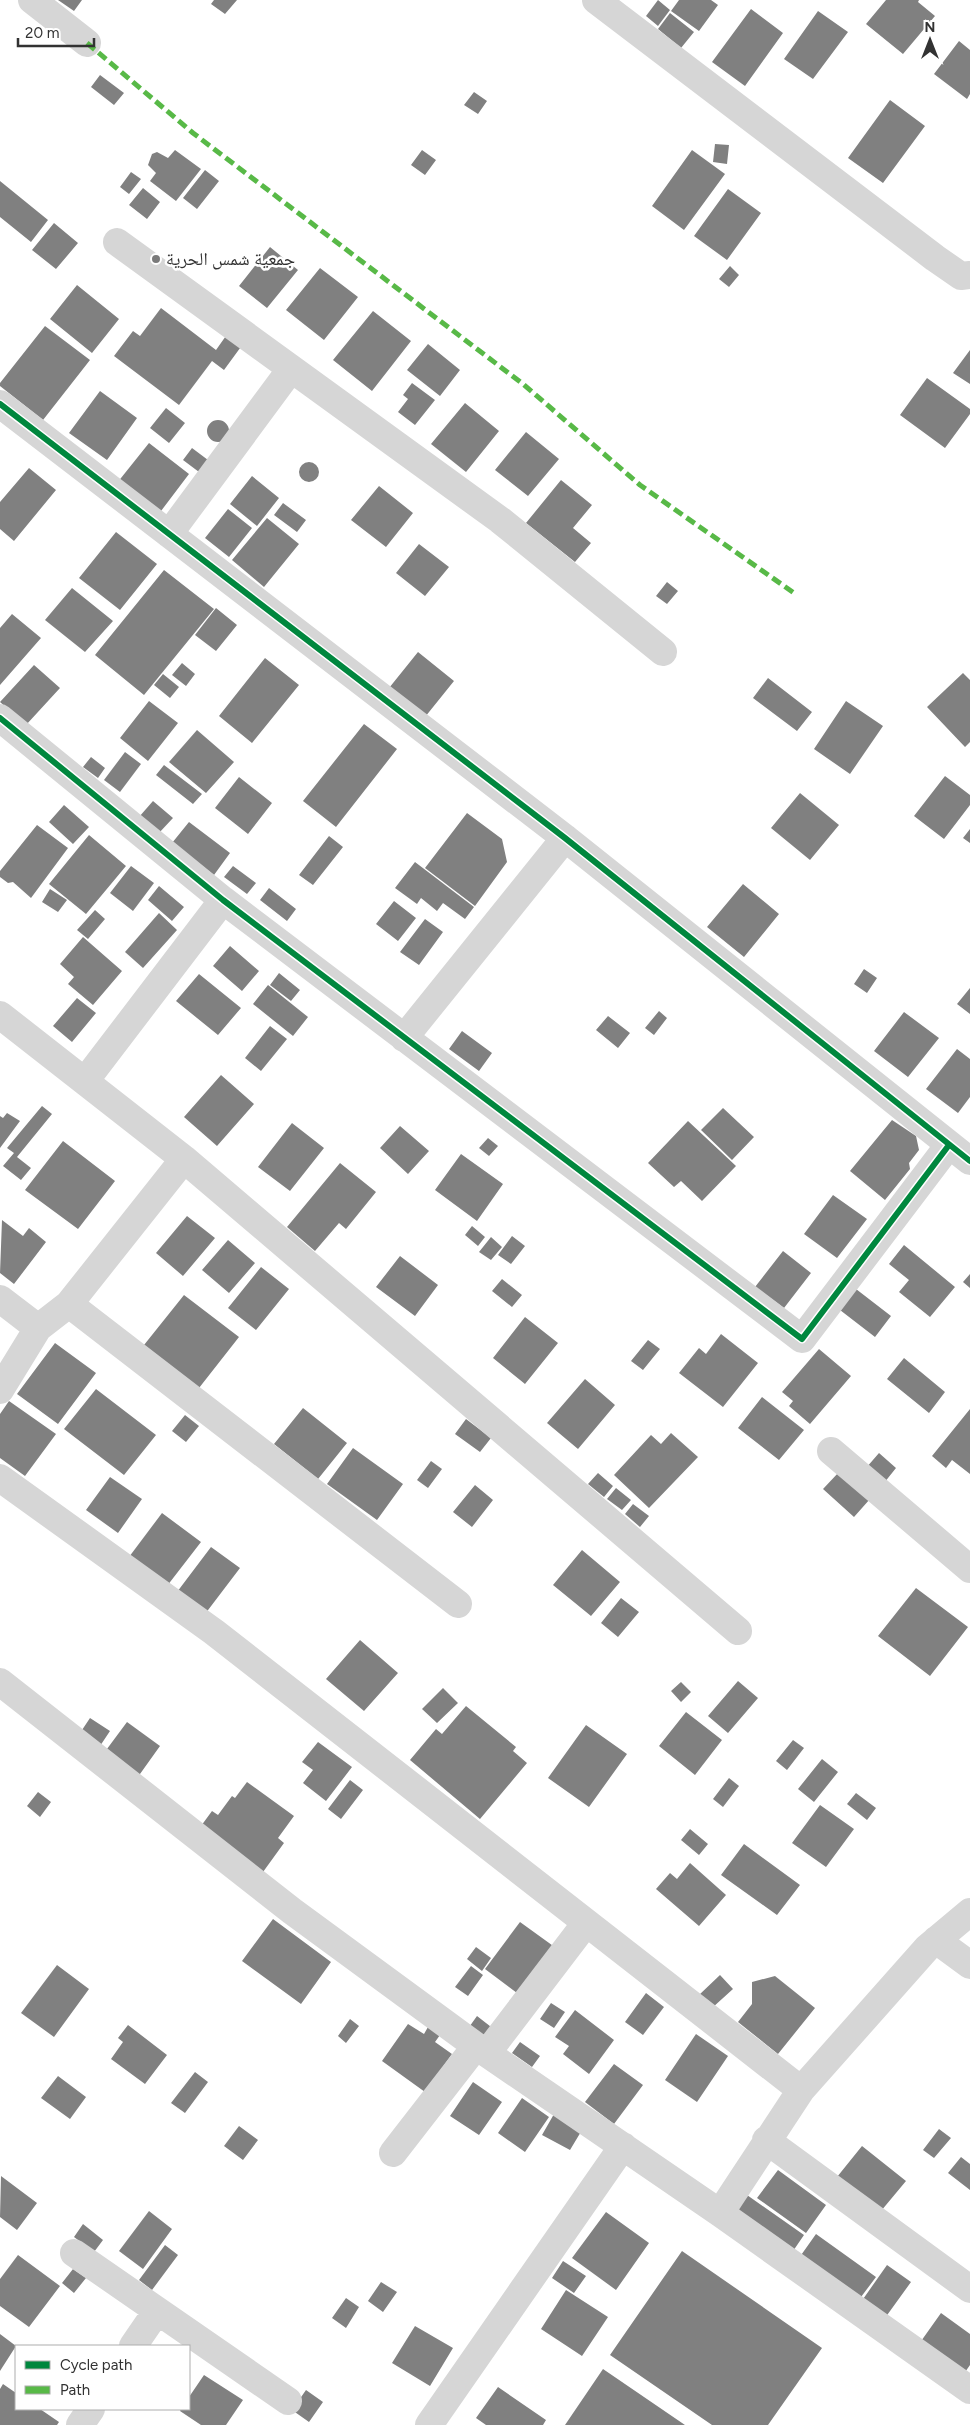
<svg xmlns="http://www.w3.org/2000/svg" width="970" height="2425" font-family="Figtree,'Noto Naskh Arabic',sans-serif">
<style>
.building{fill:#808080}
.lines{fill:none;stroke-linecap:round;stroke-linejoin:round}
.minor{stroke:#d6d6d6;stroke-width:28}
.quiet{stroke:#58b947;stroke-width:5;stroke-dasharray:10 5;stroke-linecap:butt}
.cycleway-casing{stroke:#fff;stroke-width:9}
.cycleway{stroke:#00873e;stroke-width:6}
.poi-dot{fill:#7a7a7a;stroke:#fff;stroke-width:2}
.labels{text-anchor:middle;dominant-baseline:central;stroke-width:5;stroke-linejoin:round;paint-order:stroke}
.poi-label{font-size:18px;fill:#323232;stroke:#fff;text-anchor:start}
</style>
<rect width="100%" height="100%" fill="#fff"/>
<!-- building -->
<path class="building" d="M58,0h24l-8,11z
M214,0h23l-12,14 -14,-10z
M658,0l12,10 -12,16 -12,-10z
M679,0h32l7,5 -19,26 -28,-20z
M886,0h33l-1,2 17,14 -32,38 -37,-30z
M751,9l32,24 -38,53 -33,-24z
M818,11l30,21 -35,47 -29,-20z
M670,13l24,19 -13,16 -23,-19z
M959,41l11,9v44l-3,5 -33,-25z
M100,75l24,18 -10,12 -23,-18z
M474,92l13,9 -9,13 -14,-9z
M890,100l35,26 -42,57 -35,-25z
M715,144l14,1 -2,19 -14,-2z
M175,150l26,19 -25,32 -26,-20 6,-8 -8,-8 4,-11 5,-2 11,6z
M422,150l14,10 -11,15 -14,-10z
M692,150l33,24 -41,56 -32,-24z
M205,170l14,11 -22,28 -14,-11z
M131,172l10,7 -12,15 -9,-7z
M0,181l48,39 -17,22 -31,-25z
M143,188l17,14 -13,17 -18,-14z
M728,189l33,24 -34,47 -33,-24z
M54,223l24,20 -22,26 -24,-19z
M270,247l28,23 -31,38 -28,-22z
M730,266l9,9 -10,12 -10,-8z
M320,268l38,29 -34,43 -38,-30z
M77,285l42,34 -27,34 -42,-34z
M161,308l55,42 12,-17 15,11 -19,26 -12,-9 -33,44 -65,-49 19,-25 7,5z
M373,311l38,30 -39,50 -39,-31z
M45,326l45,34 -47,60 -43,-34v-3z
M428,344l32,26 -20,26 -33,-26z
M970,350v34l-17,-11z
M927,378l43,31v5l-25,34 -45,-33z
M412,383l23,17 -20,25 -17,-13 10,-13 -5,-4z
M100,391l37,27 -30,42 -38,-27z
M465,403l34,28 -33,41 -35,-28z
M166,408l19,15 -16,20 -19,-15z
M207 431a11 11 0 1 1 22 0a11 11 0 1 1-22 0Z
M526,432l33,27 -31,37 -33,-26z
M149,443l40,31 -31,41 -41,-32z
M192,448l20,15 -9,12 -20,-15z
M299 472a10 10 0 1 1 20 0a10 10 0 1 1-20 0Z
M29,468l27,22 -42,51 -14,-12v-27z
M252,476l27,22 -22,28 -27,-22z
M561,480l31,25 -19,23 18,15 -16,19 -49,-39z
M379,486l34,27 -27,34 -35,-27z
M283,503l23,17 -9,12 -23,-17z
M228,509l24,19 -23,29 -24,-19z
M267,518l32,26 -35,43 -32,-27z
M116,532l41,32 -37,46 -41,-32z
M419,544l30,23 -24,29 -29,-23z
M164,570l50,39 -70,86 -49,-40z
M667,582l11,9 -11,13 -11,-8z
M72,588l41,33 -28,31 -40,-32z
M216,608l21,17 -21,26 -21,-16z
M12,614l29,24 -41,47v-57z
M418,652l36,29 -33,41 -36,-29z
M265,658l34,27 -47,58 -33,-27z
M182,663l13,11 -9,12 -14,-11z
M34,665l26,23 -34,37 -26,-23z
M963,673l7,7v62l-5,5 -38,-40z
M163,674l16,13 -9,11 -16,-13z
M768,678l44,34 -15,19 -44,-33z
M149,701l29,22 -30,38 -28,-23z
M846,701l37,25 -33,48 -36,-25z
M364,724l33,25 -61,78 -33,-26z
M197,730l37,32 -28,31 -37,-31z
M125,752l16,12 -21,28 -16,-12z
M91,757l14,11 -7,10 -15,-11z
M164,765l38,29 -9,10 -37,-29z
M945,776l25,19v10l-26,34 -30,-23z
M239,777l33,26 -24,31 -33,-26z
M800,793l39,32 -29,35 -39,-32z
M153,801l20,17 -15,16 -19,-17z
M64,805l25,22 -16,17 -24,-22z
M467,813l35,26 5,23 -32,44 -50,-38z
M189,822l41,31 -16,22 -42,-32z
M37,825l31,23 -37,50 -18,-16 -5,1 -8,-6v-6z
M970,829v14l-7,-5z
M89,835l37,31 -40,48 -37,-30z
M329,836l14,11 -30,38 -14,-10z
M415,862l59,45 -9,12 -22,-16 -6,8 -16,-13 -4,6 -22,-16z
M131,866l23,17 -21,28 -23,-18z
M233,866l23,17 -9,11 -23,-17z
M743,884l36,30 -35,43 -37,-30z
M159,886l25,21 -12,14 -24,-21z
M269,888l27,21 -9,12 -27,-21z
M50,889l17,11 -9,12 -16,-10z
M394,901l22,17 -18,23 -22,-17z
M95,910l10,9 -17,20 -11,-9z
M159,913l18,17 -34,38 -18,-16z
M425,919l18,13 -24,33 -19,-13z
M83,937l39,34 -29,34 -25,-21 6,-7 -14,-13z
M230,946l29,25 -17,20 -29,-25z
M864,969l13,9 -10,15 -13,-9z
M279,973l21,17 -9,11 -21,-16z
M199,974l42,34 -23,27 -42,-34z
M268,985l40,32 -15,19 -40,-32z
M970,988v26l-13,-10z
M77,998l19,15 -24,29 -19,-16z
M659,1011l8,7 -13,17 -9,-7z
M904,1012l35,26 -31,39 -34,-26z
M608,1016l22,17 -12,15 -22,-18z
M270,1026l17,13 -26,32 -16,-13z
M462,1031l30,22 -13,18 -30,-22z
M957,1049l13,10v38l-12,16 -32,-24z
M221,1075l33,29 -37,42 -33,-29z
M42,1106l10,8 -35,43 14,11 -10,12 -18,-14 11,-13 -7,-5z
M723,1108l31,29 -22,23 -31,-30z
M7,1113l13,8 -20,27v-32l3,2z
M892,1120l24,16 3,14 -10,13 1,6 -25,31 -35,-29z
M688,1121l48,45 -34,35 -21,-20 -7,6 -26,-24z
M292,1123l32,25 -34,43 -32,-24z
M400,1126l29,25 -21,23 -28,-26z
M488,1138l10,8 -9,10 -10,-8z
M63,1141l52,40 -37,48 -53,-39z
M461,1154l42,30 -26,37 -42,-31z
M340,1163l36,29 -30,37 -7,-6 -24,28 -28,-24z
M833,1195l34,24 -30,39 -33,-24z
M187,1216l28,22 -32,38 -27,-23z
M2,1220l21,16 6,-8 17,14 -32,42 -14,-11z
M472,1226l13,11 -7,9 -13,-11z
M512,1236l13,10 -14,18 -13,-9z
M491,1237l11,10 -11,13 -12,-8z
M228,1240l27,23 -26,30 -27,-23z
M904,1245l51,42 -25,30 -31,-25 10,-12 -20,-16z
M783,1251l28,22 -27,35 -29,-21z
M400,1256l38,29 -23,31 -39,-29z
M261,1267l28,22 -33,41 -28,-22z
M970,1274v14l-7,-6z
M502,1279l20,16 -10,12 -20,-16z
M856,1289l35,27 -16,21 -35,-27z
M184,1295l55,42 -40,51 -55,-43z
M525,1317l33,26 -33,41 -32,-26z
M721,1334l37,29 -35,44 -44,-34 20,-25 7,6z
M648,1340l12,9 -17,21 -12,-9z
M55,1343l41,30 -38,51 -41,-30z
M819,1349l32,27 -41,48 -21,-18 4,-5 -11,-9z
M904,1358l41,34 -16,21 -42,-34z
M585,1379l30,26 -37,44 -31,-26z
M96,1389l60,46 -32,40 -60,-46z
M762,1397l42,33 -25,30 -41,-32z
M9,1401l47,33 -31,42 -25,-18v-44z
M303,1408l44,35 -29,36 -44,-35z
M970,1409v65l-18,-14 -6,8 -14,-12z
M185,1415l14,11 -13,16 -14,-11z
M466,1419l25,19 -11,14 -25,-18z
M671,1433l27,24 -49,51 -35,-33 37,-40 10,9z
M353,1448l50,36 -26,36 -50,-36z
M879,1453l17,15 -12,15 -18,-15z
M431,1461l11,8 -14,19 -11,-8z
M839,1472l31,27 -16,18 -31,-28z
M598,1473l15,13 -9,11 -16,-13z
M110,1477l32,22 -24,34 -32,-23z
M475,1485l18,15 -21,27 -19,-15z
M616,1488l15,12 -9,10 -15,-11z
M633,1504l16,12 -9,11 -15,-13z
M162,1513l39,29 -34,44 -38,-29z
M211,1547l29,21 -38,50 -28,-22z
M582,1550l38,32 -29,34 -38,-31z
M916,1588l52,39 -38,49 -52,-40z
M621,1598l18,14 -21,25 -17,-14z
M360,1640l38,33 -34,38 -38,-32z
M738,1681l20,17 -30,35 -20,-17z
M681,1682l10,10 -10,10 -10,-11z
M443,1688l15,15 -21,20 -15,-14z
M466,1706l50,41 -3,4 14,12 -47,56 -70,-59 26,-31 6,5z
M686,1712l36,28 -27,35 -36,-29z
M90,1718l20,13 -10,15 -20,-13z
M127,1722l33,24 -25,35 -34,-24z
M586,1725l41,29 -38,53 -41,-29z
M793,1740l11,8 -17,22 -11,-9z
M318,1742l34,25 -26,34 -23,-18 10,-13 -11,-8z
M822,1759l16,13 -24,30 -16,-13z
M729,1778l10,8 -16,21 -10,-8z
M350,1780l13,10 -22,29 -13,-10z
M247,1782l47,34 -16,22 6,5 -21,29 -62,-46 11,-15 6,4 14,-19 3,2z
M38,1792l13,10 -11,15 -13,-11z
M856,1793l20,15 -9,12 -20,-16z
M820,1805l34,24 -28,38 -34,-24z
M690,1829l18,15 -9,11 -18,-15z
M744,1844l56,41 -23,30 -56,-40z
M690,1863l36,32 -27,31 -43,-37 14,-16 7,6z
M273,1919l58,43 -30,42 -59,-43z
M520,1922l36,26 -35,48 -36,-27z
M476,1947l15,11 -9,13 -15,-12z
M57,1965l32,24 -35,48 -33,-24z
M471,1966l12,9 -15,21 -13,-9z
M720,1975l13,14 -21,19 -13,-13z
M775,1976l40,32 -37,46 -40,-32 14,-18v-22z
M646,1993l18,14 -21,28 -18,-13z
M551,2003l14,9 -11,16 -14,-9z
M575,2010l39,30 -25,34 -26,-20 6,-8 -14,-9z
M477,2016l18,14 -10,13 -18,-13z
M350,2019l9,7 -13,17 -8,-7z
M408,2024l16,10 4,-7 12,8 -5,7 17,12 -27,38 -43,-31z
M128,2025l39,30 -22,29 -34,-25 12,-17 -5,-4z
M696,2034l32,22 -31,46 -32,-22z
M520,2042l20,14 -8,11 -20,-14z
M614,2064l29,21 -29,39 -29,-22z
M195,2072l13,10 -23,31 -14,-10z
M58,2076l28,21 -16,22 -29,-21z
M473,2082l29,20 -23,33 -29,-19z
M522,2098l27,19 -24,35 -27,-19z
M554,2114l28,16 -12,20 -28,-15z
M239,2126l19,14 -15,20 -19,-14z
M939,2129l12,9 -17,20 -11,-8z
M862,2146l44,35 -25,30 -44,-34z
M961,2157l9,7v26l-22,-17z
M778,2170l48,35 -20,28 -49,-35z
M1,2176l36,27 -20,27 -17,-13z
M747,2195l57,40 -13,19 -57,-41z
M149,2211l23,18 -29,40 -24,-18z
M606,2212l43,31 -33,47 -44,-32z
M83,2224l20,16 -9,12 -20,-15z
M816,2234l60,43 -18,24 -59,-43z
M165,2245l13,10 -26,35 -13,-10z
M682,2251l140,97 -54,77h-56l-102,-70z
M18,2255l42,31 -31,41 -29,-21v-27z
M563,2261l23,15 -12,17 -22,-15z
M887,2265l24,17 -26,36 -24,-16z
M73,2269l13,9 -12,15 -12,-10z
M381,2282l16,10 -14,20 -15,-11z
M566,2290l42,27 -26,39 -41,-27z
M346,2298l13,9 -13,21 -14,-10z
M941,2313l29,21v31l-7,10 -44,-31z
M415,2326l38,22 -23,38 -38,-23z
M0,2334l16,12 -16,25z
M603,2369l82,56h-120z
M204,2375l39,25 -17,25h-25l-21,-14 1,-2h8v-12z
M3,2384l13,9v16h24l19,13 -2,3h-57v-36z
M498,2387l48,33 -3,5h-57l-10,-7z
M306,2390l17,12 -14,20 -17,-12z"/>
<g class="lines">
<!-- minor -->
<path class="minor" d="M32,0l55,43
M596,0l339,258 26,18 9,-1
M117,242l383,278 163,132
M0,404l565,434 405,323
M169,534l122,-165
M0,718l223,182 579,439 147,-194
M0,1015l184,144 554,472
M404,1038l161,-200
M85,1081l138,-181
M0,1299l38,29
M69,1304l389,300
M0,1390l38,-62 31,-24 115,-145
M831,1451l139,118
M0,1478l214,154 587,458 -81,123
M0,1682l292,229 184,135 244,167 250,177
M936,1940l34,25
M487,2053l99,-130
M801,2090l126,-142 43,-36
M766,2140l204,149
M393,2153l83,-107
M74,2253l214,148
M133,2346l24,-35
M80,2425l11,-16
M429,2425l194,-279"/>
<!-- quiet -->
<path class="quiet" d="M87,43l106,90 330,251 117,101 154,108"/>
<defs>
<path id="cycleway" d="M0,404l565,434 405,323
M0,718l223,182 579,439 147,-194"/>
</defs>
<!-- cycleway casing -->
<use href="#cycleway" class="cycleway-casing"/>
<!-- cycleway -->
<use href="#cycleway" class="cycleway"/>
</g>
<!-- markers -->
<circle class="poi-dot" cx="156" cy="259" r="5"/>
<g class="labels">
<!-- poi labels -->
<g class="poi-label">
<text x="166" y="259">جمعية شمس الحرية</text>
</g>
</g>
<!-- legend -->
<rect x="15" y="2345" width="175" height="65" fill="#ffffff" stroke="#adadad"/>
<rect x="25" y="2361" width="25" height="8" fill="#00873e" stroke="#adadad"/>
<text x="60" y="2370" font-size="15" fill="#323232">Cycle path</text>
<rect x="25" y="2386" width="25" height="8" fill="#58b947" stroke="#adadad"/>
<text x="60" y="2395" font-size="15" fill="#323232">Path</text>
<!-- north arrow -->
<g transform="translate(930 40)" stroke="#ffffff" stroke-width="4" paint-order="stroke">
<path d="M0-4L9 19L0 12L-9 19Z" fill="#323232"/>
<text y="-8" font-size="14" font-weight="bold" text-anchor="middle" fill="#323232">N</text>
</g>
<!-- scale -->
<path d="M18 38v8h76v-8" fill="none" stroke="#323232" stroke-width="2.5"/>
<text x="25" y="38" font-size="15" fill="#323232" stroke="#ffffff" stroke-width="4" paint-order="stroke">20 m</text>
</svg>
